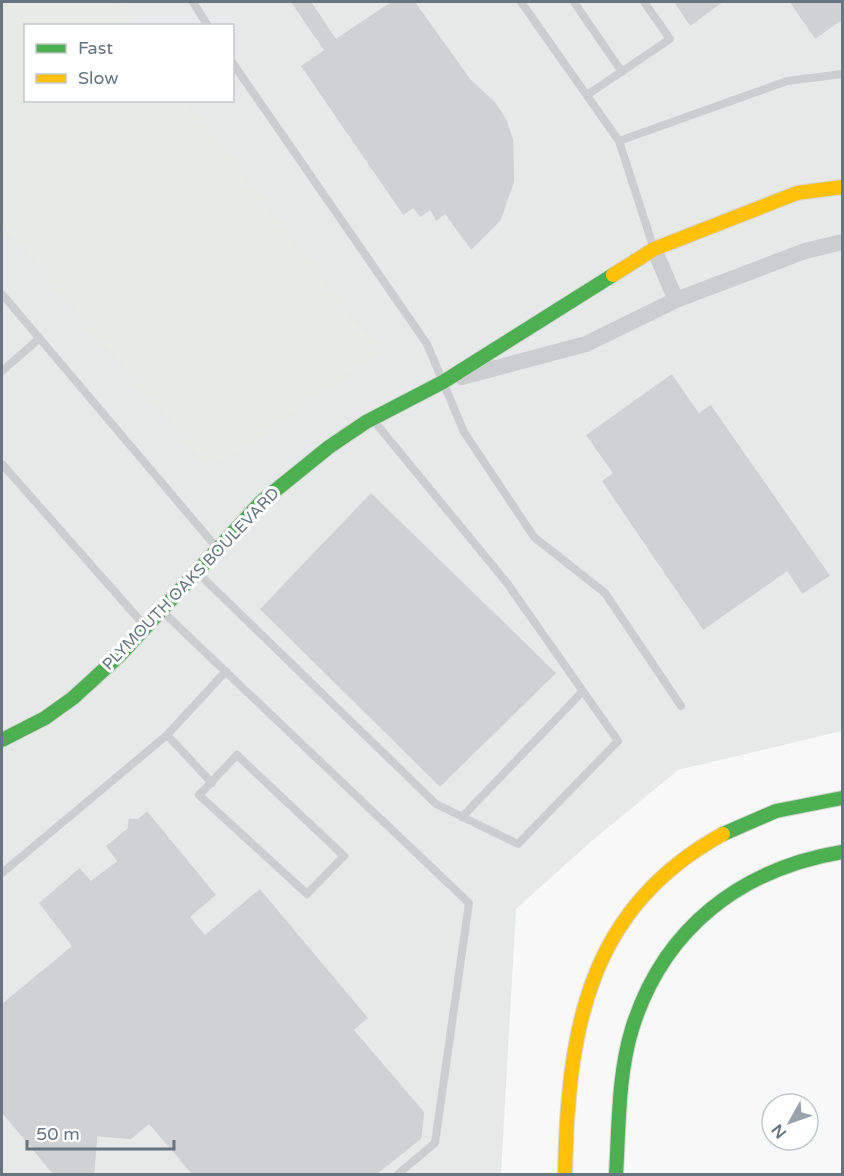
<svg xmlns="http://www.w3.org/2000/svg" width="844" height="1176" font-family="'Varela Round',sans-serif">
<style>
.built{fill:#e7e8e8;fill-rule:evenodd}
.green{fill:#e7eae5}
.building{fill:#cfd1d2;stroke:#e8e8e8;stroke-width:1.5}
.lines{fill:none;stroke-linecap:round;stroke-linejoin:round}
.fast-casing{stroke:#d4d5d6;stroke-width:16}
.slow-casing{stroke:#d4d5d6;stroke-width:16}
.lane{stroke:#cbcdce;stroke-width:8}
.street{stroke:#cbcdce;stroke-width:16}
.fast{stroke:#4caf50;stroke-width:14}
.slow{stroke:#ffc107;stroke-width:14}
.labels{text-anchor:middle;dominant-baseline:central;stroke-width:6;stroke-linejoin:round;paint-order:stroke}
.street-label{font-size:16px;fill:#657581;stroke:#fff}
</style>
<rect width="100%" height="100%" fill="#f8f8f8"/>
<!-- built -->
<path class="built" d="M2,2h840v729l-164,39 -91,75 -71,64 -15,265h-499zM26,26h206v74h-206z"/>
<!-- green -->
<path class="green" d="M2,2h115l15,23 -106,1v74l159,1 168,219 25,27 -9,12 -137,97 -12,7 -13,1 -205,-241z"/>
<!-- building -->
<path class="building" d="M290,2h22l24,36 54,-36h26l55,77 24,22 12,18 7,21 1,42 -14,39 -30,30 -26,-36 -9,7 -6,-11 -10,7 -7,-9 -10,7 -103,-150 23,-16z
M673,2h51l-34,25z
M789,2h53v24l-2,-4 -25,18z
M672,373l27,39 12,-8 120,172 -29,19 -15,-23 -84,59 -102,-150 11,-8 -27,-38z
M371,492l186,181 -117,115 -181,-179z
M147,810l70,85 -26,22 14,17 55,-46 109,130 -14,12 70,82 -3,27 -44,35h-187l-42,-49 -18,15 -33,-3 -3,37h-43l-50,-60v-111l69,-57 -33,-43 42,-36 11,13 25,-19 -11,-15 22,-18 1,-10h10z"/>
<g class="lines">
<defs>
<path id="fast" d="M2,740l43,-22 28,-20 48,-44 140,-152 68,-55 37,-25 77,-40 170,-107
M723,834l53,-23 66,-13
M616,1174c3,-48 2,-99 16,-145 31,-100 108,-160 210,-177"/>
<path id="slow" d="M613,275l41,-26 143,-56 45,-6
M565,1174c3,-142 21,-265 158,-340"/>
</defs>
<!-- fast casing -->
<use href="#fast" class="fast-casing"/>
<!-- slow casing -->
<use href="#slow" class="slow-casing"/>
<!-- lane -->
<path class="lane" d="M193,2l15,24
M521,2l98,139
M574,2l48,70
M232,62l195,282 37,88 70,105 71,56 76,113
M587,95l83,-56 -26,-37
M654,249l-35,-108 168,-60 55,-7
M2,294l215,254
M2,371l38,-33
M2,464l142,161
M199,574l237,230 82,40 100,-103 -111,-158 -133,-162
M162,611l307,292 -34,240 -37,31
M167,735l45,48
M237,755l107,101 -37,38 -108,-99z
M462,817l121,-126
M2,873l165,-138 59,-64"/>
<!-- street -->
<path class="street" d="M654,249l22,51
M462,377l124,-33 90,-44 129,-49 37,-9"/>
<!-- fast -->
<use href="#fast" class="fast"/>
<!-- slow -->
<use href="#slow" class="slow"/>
</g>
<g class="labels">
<!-- street labels -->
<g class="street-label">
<text transform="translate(191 579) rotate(-46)">PLYMOUTH OAKS BOULEVARD</text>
</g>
</g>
<!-- border -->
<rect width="844" height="1176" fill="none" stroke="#657581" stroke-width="6"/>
<!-- legend -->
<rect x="24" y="24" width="210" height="78" fill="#ffffff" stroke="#c1c8cd" stroke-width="1.5"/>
<rect x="36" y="44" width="30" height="9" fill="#4caf50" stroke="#c1c8cd" stroke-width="1.5"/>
<text x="78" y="54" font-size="18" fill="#657581">Fast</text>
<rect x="36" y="74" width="30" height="9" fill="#ffc107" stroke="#c1c8cd" stroke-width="1.5"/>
<text x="78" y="84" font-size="18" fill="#657581">Slow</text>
<!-- north arrow -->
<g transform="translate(790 1122) rotate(230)"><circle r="28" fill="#ffffff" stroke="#c1c8cd" stroke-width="1.5"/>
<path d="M0-4.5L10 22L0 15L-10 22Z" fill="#98a3ab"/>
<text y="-9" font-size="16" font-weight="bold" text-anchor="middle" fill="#657581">N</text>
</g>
<!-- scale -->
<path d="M27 1140v9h147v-9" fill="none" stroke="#657581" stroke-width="3"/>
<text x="36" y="1140" font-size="18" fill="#657581" stroke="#ffffff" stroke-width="4.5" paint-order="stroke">50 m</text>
</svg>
